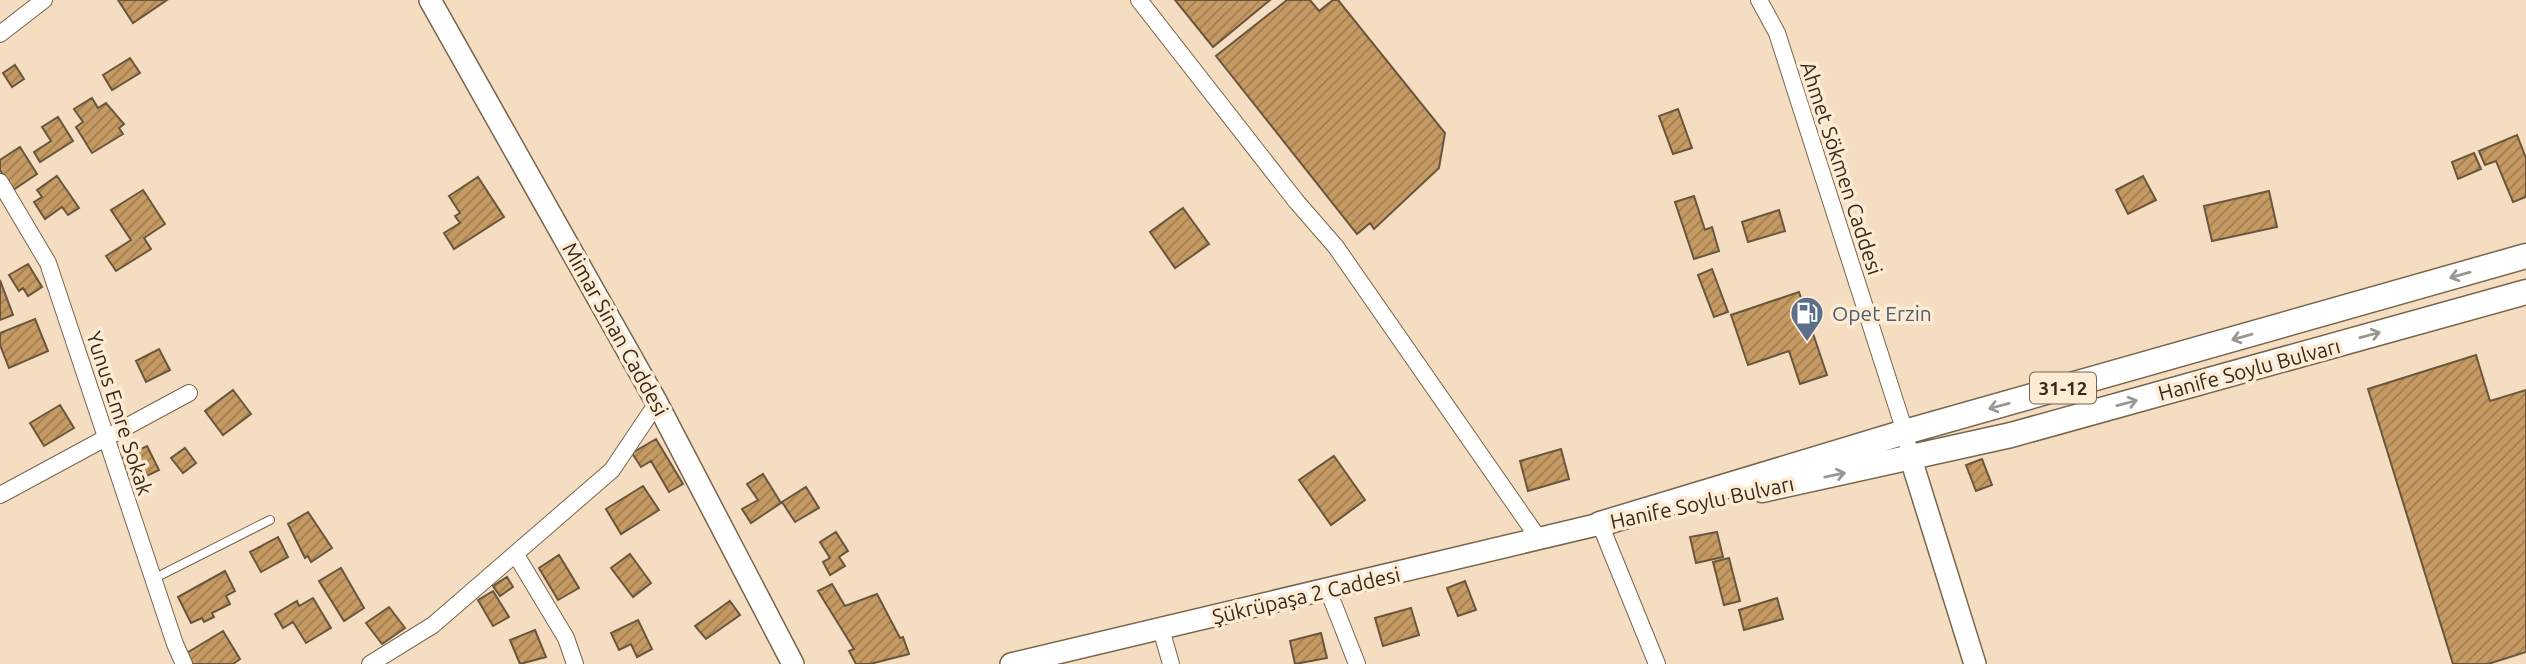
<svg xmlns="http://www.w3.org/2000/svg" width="2526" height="664" font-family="Ubuntu,sans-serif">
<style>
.building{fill:url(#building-hatch);stroke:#6a563e;stroke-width:2}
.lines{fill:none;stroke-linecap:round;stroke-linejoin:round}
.lane-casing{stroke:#79654c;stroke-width:10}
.street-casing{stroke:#79654c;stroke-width:18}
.secondary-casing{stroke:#79654c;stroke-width:24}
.primary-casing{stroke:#79654c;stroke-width:27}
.lane{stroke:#fff;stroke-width:8}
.street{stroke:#fff;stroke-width:16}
.secondary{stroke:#fff;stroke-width:21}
.primary{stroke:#fff;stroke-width:24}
.oneway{stroke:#9a9690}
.labels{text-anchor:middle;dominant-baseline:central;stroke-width:7;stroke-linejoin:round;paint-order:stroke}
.shield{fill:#feebd4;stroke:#716557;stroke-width:2}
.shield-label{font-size:19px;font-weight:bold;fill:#352c21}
.street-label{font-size:21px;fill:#352c21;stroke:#feebd4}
.service-label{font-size:21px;fill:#4e5e75;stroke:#feebd4;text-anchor:start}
</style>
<defs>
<pattern id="building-hatch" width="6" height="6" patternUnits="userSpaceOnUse" patternTransform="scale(1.75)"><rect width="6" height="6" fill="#c59a63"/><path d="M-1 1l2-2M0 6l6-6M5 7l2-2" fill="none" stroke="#a17e51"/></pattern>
</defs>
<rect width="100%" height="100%" fill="#f4ddc1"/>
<!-- building -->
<path class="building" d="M118,0h49l-34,23z
M1175,0h95l-57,47z
M1287,0h23l9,11 14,-11h5l107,133 -6,35 -65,61 -4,-6 -13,11 -141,-178z
M130,58l10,15 -28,17 -9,-15z
M15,65l9,14 -12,8 -9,-14z
M92,98l6,10 8,-5 18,21 -5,4 4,6 -31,19 -16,-26 7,-5 -9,-13z
M1678,109l14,39 -19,6 -14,-38z
M58,117l15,24 -33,21 -6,-10 17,-11 -9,-14z
M2517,135l9,23v39l-13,5 -17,-41 -11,4 -6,-14z
M20,147l17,27 -24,16 -13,-20v-10z
M2474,153l7,16 -23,10 -6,-17z
M57,176l22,32 -11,7 -6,-8 -17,12 -11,-17 8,-5 -5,-7z
M2143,176l13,24 -28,14 -12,-24z
M478,177l26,40 -50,32 -10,-16 16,-10 -5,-7 5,-3 -11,-17z
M143,190l22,34 -21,14 7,11 -35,22 -10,-15 25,-16 -20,-30z
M2269,191l8,36 -65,14 -8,-35z
M1694,196l11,34 7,-3 7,24 -25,8 -19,-57z
M1183,208l26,36 -34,24 -25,-36z
M1779,210l6,21 -37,11 -6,-20z
M28,264l14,23 -14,9 -5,-8 -4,3 -10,-16z
M1712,269l16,43 -14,5 -16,-42z
M0,280l13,35 -13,5z
M1799,292l28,83 -27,9 -11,-33 -41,14 -17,-50z
M35,319l13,32 -39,17 -9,-23v-12z
M159,349l11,21 -24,12 -10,-21z
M2476,355l14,46 36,-11v262l-38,12h-35l-85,-275z
M233,390l18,24 -28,21 -18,-24z
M60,405l14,23 -30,18 -14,-23z
M656,439l27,45 -14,8 -18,-31 -10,6 -9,-14z
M147,446l12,24 -31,15 -12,-24z
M185,448l11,15 -13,10 -12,-15z
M1561,449l8,30 -41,12 -8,-30z
M1334,456l31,44 -34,25 -32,-45z
M1982,459l10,26 -16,6 -10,-26z
M763,474l18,29 -30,20 -9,-14 16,-9 -11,-16z
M643,486l16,24 -38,24 -15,-25z
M806,487l13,21 -24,14 -13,-20z
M308,512l24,36 -21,14 -3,-6 -3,2 -17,-34z
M836,532l12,19 -9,6 6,9 -15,9 -7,-13 7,-4 -10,-16z
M1717,532l6,25 -27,6 -6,-26z
M278,537l10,20 -27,15 -11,-20z
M630,554l21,29 -18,14 -22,-29z
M559,555l20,33 -21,12 -19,-32z
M1729,558l11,43 -16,4 -11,-43z
M341,568l23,40 -20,13 -25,-40z
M225,571l10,20 -9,5 4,8 -18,9 2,4 -10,5 -2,-4 -11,5 -13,-26z
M507,577l6,10 -13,9 -7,-10z
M1465,581l11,29 -18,6 -11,-28z
M832,584l13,22 32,-12 23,44 3,-1 6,17 -39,10h-14l-7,-13 5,-2 -36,-58z
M493,591l16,26 -16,9 -15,-26z
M313,598l18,30 -25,15 -13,-21 -10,6 -8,-14 22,-13 2,5z
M1777,598l6,21 -39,11 -5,-20z
M730,601l10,14 -34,24 -11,-13z
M389,607l16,21 -23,16 -16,-21z
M1411,608l8,27 -36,11 -8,-28z
M638,620l14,29 -15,8 -6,-13 -12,6 -8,-17z
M535,630l11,27 -26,7 -10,-24z
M223,631l17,28 -7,5h-41l-7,-10z
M1321,633l6,25 -32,6 -5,-23z"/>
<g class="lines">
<defs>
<path id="lane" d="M153,579l117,-59"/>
<path id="street" d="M1139,0l157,201 40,46 203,292
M1759,0l18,33 128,399 6,27
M0,34l44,-34
M0,182l48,81 127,381 9,20
M0,495l189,-102
M1600,524l57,140
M516,555l50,83 9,26
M1328,590l29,74
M1161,629l10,35
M370,664l63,-39 179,-155 45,-67"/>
<path id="secondary" d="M430,0l227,403 136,261
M1911,459l64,205
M1011,664l589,-140"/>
<path id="primary" d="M1762,490l249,-55 515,-143
M1600,524l305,-92 621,-176"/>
</defs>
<!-- lane casing -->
<use href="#lane" class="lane-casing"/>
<!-- street casing -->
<use href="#street" class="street-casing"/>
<!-- secondary casing -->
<use href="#secondary" class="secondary-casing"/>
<!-- primary casing -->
<use href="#primary" class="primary-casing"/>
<!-- lane -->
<use href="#lane" class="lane"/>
<!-- street -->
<use href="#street" class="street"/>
<!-- secondary -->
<use href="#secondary" class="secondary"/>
<!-- primary -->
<use href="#primary" class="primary"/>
</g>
<!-- one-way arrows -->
<defs><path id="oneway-shaft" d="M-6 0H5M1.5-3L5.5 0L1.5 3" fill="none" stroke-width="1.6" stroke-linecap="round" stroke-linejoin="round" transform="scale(1.75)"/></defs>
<g class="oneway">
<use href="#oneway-shaft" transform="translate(2460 275) rotate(164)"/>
<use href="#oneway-shaft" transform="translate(2370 335) rotate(-15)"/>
<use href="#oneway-shaft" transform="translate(2242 337) rotate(164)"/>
<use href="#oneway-shaft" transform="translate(2127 403) rotate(-15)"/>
<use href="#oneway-shaft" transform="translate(1999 406) rotate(165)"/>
<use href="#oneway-shaft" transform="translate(1835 475) rotate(-12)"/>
</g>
<!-- icons -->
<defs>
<symbol id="fuel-pin" viewBox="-11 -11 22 30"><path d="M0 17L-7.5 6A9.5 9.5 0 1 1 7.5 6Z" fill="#5c6f8a" stroke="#feebd4"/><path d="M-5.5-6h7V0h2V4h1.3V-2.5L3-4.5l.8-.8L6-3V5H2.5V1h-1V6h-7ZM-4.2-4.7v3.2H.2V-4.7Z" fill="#fff"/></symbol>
</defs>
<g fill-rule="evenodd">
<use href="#fuel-pin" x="1788" y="294" width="38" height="52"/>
</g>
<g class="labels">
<!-- shield labels -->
<rect class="shield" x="2030" y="372.5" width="66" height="31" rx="5"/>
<g class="shield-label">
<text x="2063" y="388">31-12</text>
</g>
<!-- street labels -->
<g class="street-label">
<text transform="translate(1842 168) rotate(72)">Ahmet Sökmen Caddesi</text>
<text transform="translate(616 329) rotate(61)">Mimar Sinan Caddesi</text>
<text transform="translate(2249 369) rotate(-15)">Hanife Soylu Bulvarı</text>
<text transform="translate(120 413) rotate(72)">Yunus Emre Sokak</text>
<text transform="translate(1702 502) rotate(-12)">Hanife Soylu Bulvarı</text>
<text transform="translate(1306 595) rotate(-13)">Şükrüpaşa 2 Caddesi</text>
</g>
<!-- service labels -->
<g class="service-label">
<text x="1832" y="313">Opet Erzin</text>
</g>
</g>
</svg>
